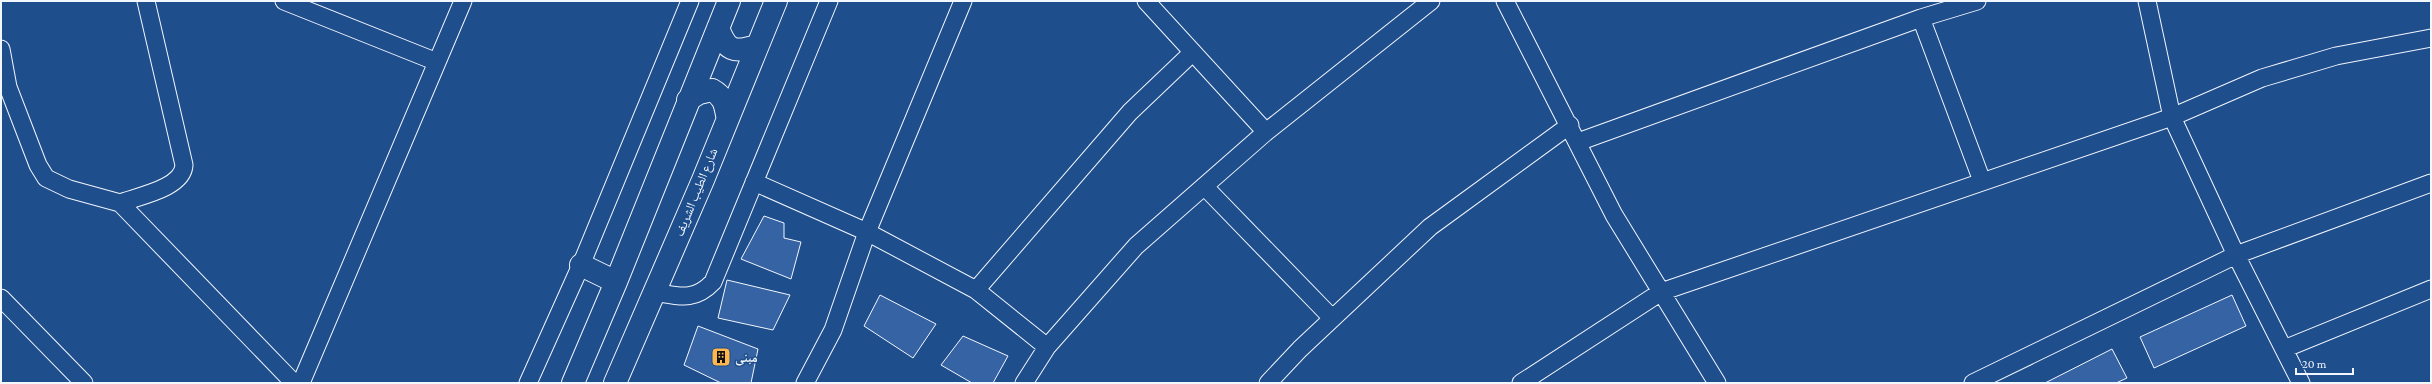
<svg xmlns="http://www.w3.org/2000/svg" width="2432" height="384" font-family="'Crimson Pro','Noto Naskh Arabic',serif">
<style>
.building{fill:#3563a3;stroke:#f2f6ff}
.lines{fill:none;stroke-linecap:round;stroke-linejoin:round}
.street-casing{stroke:#f2f6ff;stroke-width:19}
.secondary-casing{stroke:#f2f6ff;stroke-width:24}
.street{stroke:#1f4e8c;stroke-width:17}
.secondary{stroke:#1f4e8c;stroke-width:22}
.labels{text-anchor:middle;dominant-baseline:central;stroke-width:3;stroke-linejoin:round;paint-order:stroke}
.street-label{font-size:13px;fill:#f2f6ff;stroke:#1f4e8c}
.poi-label{font-size:13px;font-weight:bold;fill:#f2f6ff;stroke:#1f4e8c;text-anchor:start}
</style>
<rect width="100%" height="100%" fill="#1f4e8c"/>
<!-- building -->
<path class="building" d="M764,216l20,7v15l17,4 -10,37 -50,-20z
M727,280l63,15 -17,35 -55,-12z
M880,295l56,29 -23,34 -49,-32z
M2232,295l14,31 -92,42 -14,-31z
M698,326l60,23 -7,34h-30l-37,-18z
M963,336l45,20 -15,27h-21l-31,-18z
M2112,349l15,29 -11,5h-71z"/>
<g class="lines">
<defs>
<path id="street" d="M284,1l153,61
M1146,1l120,131
M1505,1l109,214 103,168
M2147,1l25,116 64,138 65,128
M1921,18l61,163
M1,49l7,38 30,78 8,13 23,11 51,14 174,180
M1578,142l343,-124 56,-17
M754,182l113,50 109,58 71,57
M1204,186l128,132
M120,203c19,-7 63,-15 64,-38l-38,-164
M976,290l154,-178 63,-60
M654,292c25,4 40,10 59,-10l116,-281
M1,298l83,85
M2284,349l147,-60
M301,383l162,-382
M528,383l53,-118 109,-264
M805,383l28,-53 34,-98 96,-231
M1024,383l23,-36 89,-101 130,-114 165,-131
M1268,383l32,-34 130,-122 140,-102
M1521,383l140,-91 511,-175 90,-39 74,-22 95,-18
M1973,383l263,-128 195,-72"/>
<path id="secondary" d="M718,28c9,23 15,25 39,18
M688,100l11,-7 13,-3c11,6 13,13 15,25
M581,265l35,17
M573,383l43,-101 113,-281
M615,383l88,-203 73,-179"/>
</defs>
<!-- street casing -->
<use href="#street" class="street-casing"/>
<!-- secondary casing -->
<use href="#secondary" class="secondary-casing"/>
<!-- street -->
<use href="#street" class="street"/>
<!-- secondary -->
<use href="#secondary" class="secondary"/>
</g>
<!-- icons -->
<defs>
<symbol id="building-square" viewBox="-11 -11 22 22"><rect x="-9" y="-9" width="18" height="18" rx="4" fill="#ffb74d" stroke="#1f4e8c"/><path d="M-4-6H4V6H1V3H-1V6H-4ZM-2.5-4.3h1.7v1.8h-1.7ZM.8-4.3h1.7v1.8H.8ZM-2.5-1h1.7V.8h-1.7ZM.8-1h1.7V.8H.8Z" fill="#111"/></symbol>
</defs>
<g fill-rule="evenodd">
<use href="#building-square" x="710" y="346" width="22" height="22"/>
</g>
<g class="labels">
<!-- street labels -->
<g class="street-label">
<text transform="translate(696 192) rotate(-68)">شارع الطيب الشريف</text>
</g>
<!-- poi labels -->
<g class="poi-label">
<text x="735" y="357">مبنى</text>
</g>
</g>
<!-- border -->
<rect width="2432" height="384" fill="none" stroke="#f2f6ff" stroke-width="4"/>
<!-- scale -->
<path d="M2296 368v6h57v-6" fill="none" stroke="#f2f6ff" stroke-width="2"/>
<text x="2302" y="368" font-size="12" fill="#f2f6ff" stroke="#1f4e8c" stroke-width="3" paint-order="stroke">20 m</text>
</svg>
